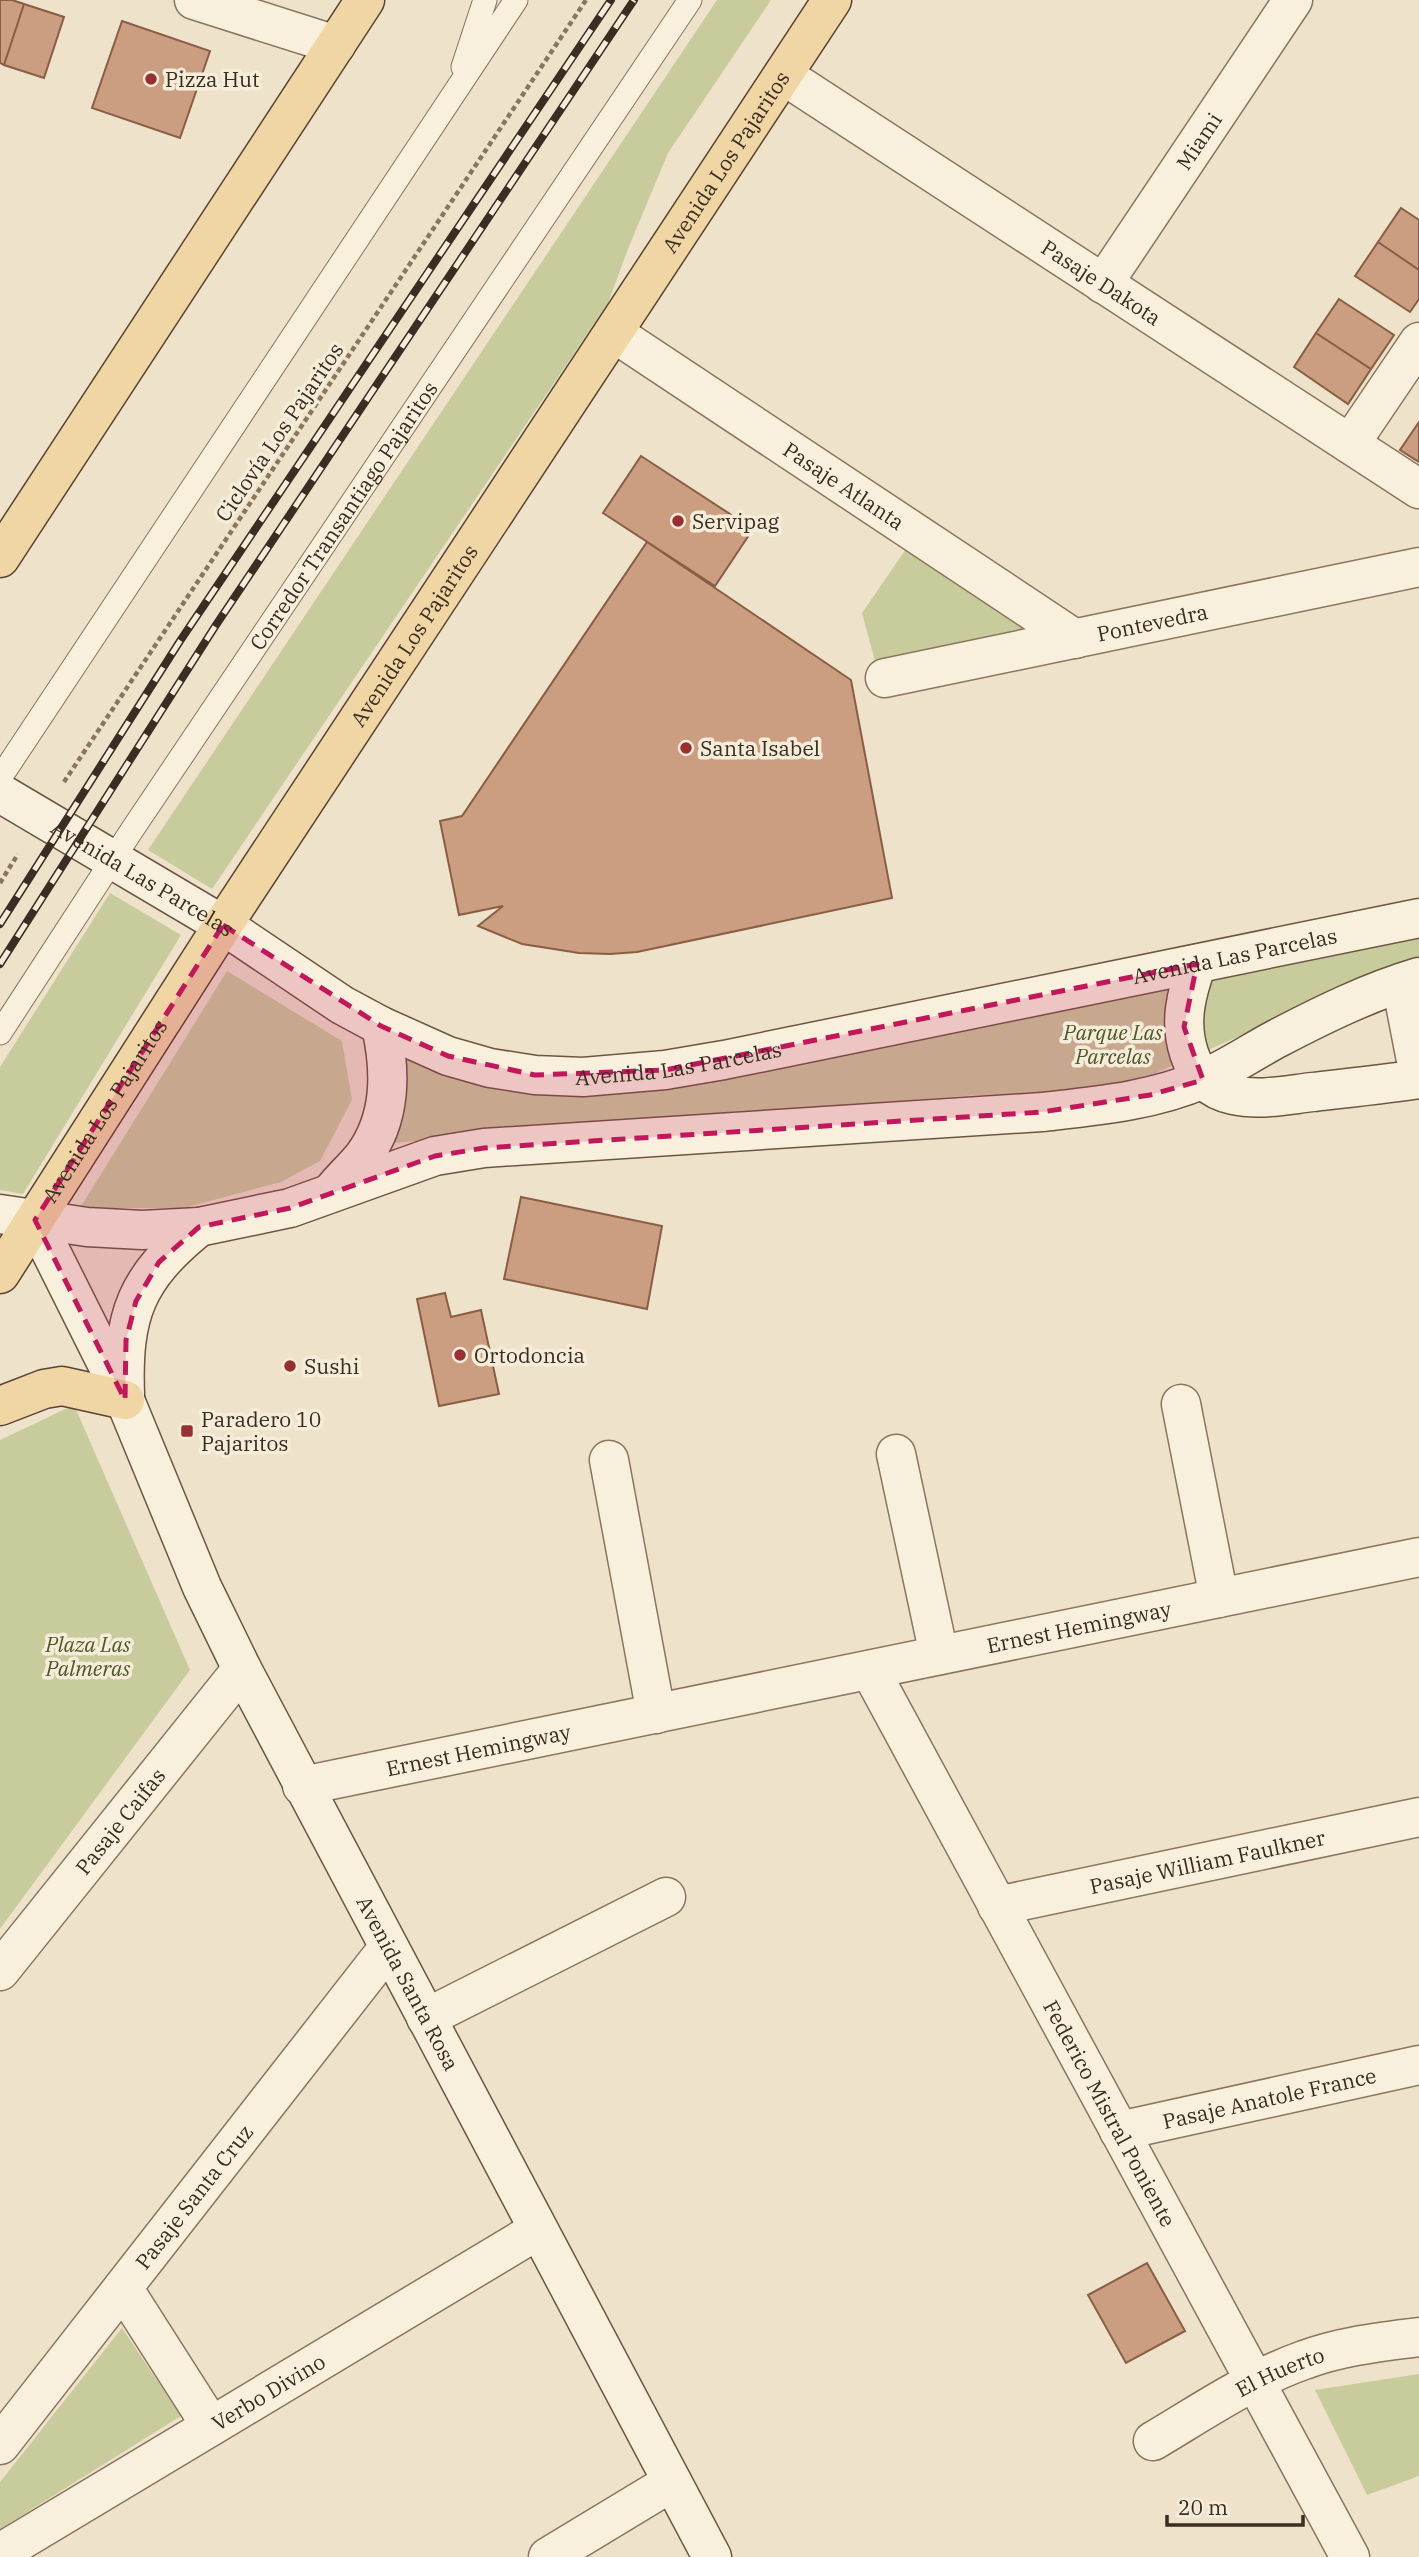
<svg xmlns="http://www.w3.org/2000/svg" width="1419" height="2557" font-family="'IBM Plex Serif',serif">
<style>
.green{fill:#c8cc9d}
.building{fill:#cb9e81;stroke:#895e45;stroke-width:2}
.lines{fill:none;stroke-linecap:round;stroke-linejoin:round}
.lane-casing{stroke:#8a755e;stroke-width:25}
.street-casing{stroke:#8a755e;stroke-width:41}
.secondary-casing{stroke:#6c5641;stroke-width:41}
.primary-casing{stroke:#594332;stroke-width:41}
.path{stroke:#8a755e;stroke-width:4.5;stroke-dasharray:5 3.5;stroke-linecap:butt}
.lane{stroke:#f8f0dd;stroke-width:23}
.street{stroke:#f8f0dd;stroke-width:38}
.secondary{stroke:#f8f0dd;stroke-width:38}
.primary{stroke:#efd6a4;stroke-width:38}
.rail-casing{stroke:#3b2d21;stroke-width:8}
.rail{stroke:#f5edd9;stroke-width:5;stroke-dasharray:16;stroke-linecap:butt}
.marked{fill:#c2185b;fill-opacity:0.2;stroke:#c2185b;stroke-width:5;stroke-dasharray:14 9;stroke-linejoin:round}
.poi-dot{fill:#983033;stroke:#f5edd9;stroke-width:2.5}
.labels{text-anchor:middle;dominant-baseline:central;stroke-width:7;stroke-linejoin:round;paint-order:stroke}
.poi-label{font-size:21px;fill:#3b2d21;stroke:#f5edd9;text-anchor:start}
.street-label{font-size:21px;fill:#3b2d21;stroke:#f5edd9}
.park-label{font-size:21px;font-style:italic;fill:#4d5728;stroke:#f5edd9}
</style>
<rect width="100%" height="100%" fill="#eee2ca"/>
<!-- green -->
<path class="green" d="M717,0h54l-103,153 -40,96 -20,54 -396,586 -64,-39z
M908,546l133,84 -166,31 -13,-48z
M110,893l71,42 -158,259 -23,-4v-123z
M1419,931v35l-71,22 -226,100 -159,8 -570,47 11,-88 148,38 55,1 40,-2 499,-99z
M227,971l115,70 10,59 -32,61 -39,21 -97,26h-104z
M74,1405l116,265 -190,259v-489z
M122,2328l59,88 -181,113v-47z
M1419,2374v102l-52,19 -52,-105z"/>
<!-- building -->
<path class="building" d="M0,0h12l12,4 -20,61 -4,-2z
M24,4l40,13 -20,61 -40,-13z
M122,21l88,30 -30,87 -88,-30z
M1401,208l18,12v50l-41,-28z
M1378,242l41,28v29l-9,13 -55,-36z
M1339,299l55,36 -23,34 -55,-36z
M1316,333l55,36 -23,35 -54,-37z
M1419,422v40l-19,-12z
M641,456l112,73 -38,57 -112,-73z
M647,542l204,138 41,218 -255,54 -27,2 -31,-1 -57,-9 -44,-18 25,-20 -44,9 -19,-94 22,-5z
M521,1197l141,29 -15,83 -143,-30z
M445,1293l6,24 30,-7 18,84 -60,12 -22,-107z
M1147,2263l38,68 -59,32 -38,-68z"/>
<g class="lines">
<defs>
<g id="lane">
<path d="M463,67l22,-67"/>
<path d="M0,778l516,-778"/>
<path id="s1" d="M0,1033l132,-203 558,-830"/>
</g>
<g id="street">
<path d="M194,0l142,45"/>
<path id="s2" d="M783,75l636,414"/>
<path id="s3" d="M1103,284l190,-284"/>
<path id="s4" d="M614,333l461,306"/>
<path d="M1350,444l69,-102"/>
<path id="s5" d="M885,678l534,-111"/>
<path d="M1401,983l18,93"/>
<path d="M1181,1404l38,194"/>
<path d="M896,1454l43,201"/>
<path d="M609,1460l47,254"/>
<path id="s6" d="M870,1670l480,887"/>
<path id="s7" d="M302,1786l1117,-229"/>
<path id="s8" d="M997,1906l422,-89"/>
<path id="s9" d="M0,1971l242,-302"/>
<path d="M426,2018l240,-121"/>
<path id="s10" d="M1119,2131l300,-66"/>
<path d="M123,2288l88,138"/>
<path id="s11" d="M1153,2441c49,-29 97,-62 151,-81 37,-14 76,-18 115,-23"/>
<path id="s12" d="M0,2445l388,-497"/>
<path id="s13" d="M0,2553l538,-323"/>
<path d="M548,2557l124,-75"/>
</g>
<g id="secondary">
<path id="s14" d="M0,793l223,132 119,80 39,21 67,30 42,12 45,7 48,2 82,-7 59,-10 695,-142"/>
<path d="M1197,964c-11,30 -18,58 -8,89 7,22 21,37 44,42 26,6 53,0 80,-3 35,-4 71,-8 106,-13"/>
<path d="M334,1189c9,-11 20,-21 29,-32 29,-39 28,-86 18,-131"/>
<path d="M0,1214l87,13 55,3 57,-3 91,-19 145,-52 49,-8 558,-36c53,-6 111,-11 161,-33 26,-11 50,-28 75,-41 46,-24 91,-46 141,-61"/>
<path id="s15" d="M35,1220l90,180 77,187 40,82 470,888"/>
<path d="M125,1395c-3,-81 11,-117 74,-168"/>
</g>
<g id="primary">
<path d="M0,558l365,-558"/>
<path id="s16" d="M0,1274l223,-349 609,-925"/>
<path d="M0,1406l44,-17 18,-3 63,14"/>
</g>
</defs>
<!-- lane casing -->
<use href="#lane" class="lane-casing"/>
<!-- street casing -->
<use href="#street" class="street-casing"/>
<!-- secondary casing -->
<use href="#secondary" class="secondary-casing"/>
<!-- primary casing -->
<use href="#primary" class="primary-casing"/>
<!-- path -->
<path class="path" d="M64,782l522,-782
M0,883l18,-29"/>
<!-- lane -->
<use href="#lane" class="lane"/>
<!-- street -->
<use href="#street" class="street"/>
<!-- secondary -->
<use href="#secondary" class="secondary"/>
<!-- primary -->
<use href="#primary" class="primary"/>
<defs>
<path id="rail" d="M0,924l180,-283 431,-641
M0,964l216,-339 418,-625"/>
</defs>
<!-- rail casing -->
<use href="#rail" class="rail-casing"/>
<!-- rail -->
<use href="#rail" class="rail"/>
</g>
<!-- marked area -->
<path class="marked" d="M223,925l158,101 67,30 87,19 130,-5 532,-106 -13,63 19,53 -53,15 -108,17 -558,36 -49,8 -145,52 -91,19 -40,35 -23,39 -10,39 -1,60 -90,-180z"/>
<!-- markers -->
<g class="poi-dot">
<circle cx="151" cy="79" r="7"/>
<circle cx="678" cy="521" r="7"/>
<circle cx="686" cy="748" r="7"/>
<circle cx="460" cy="1355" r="7"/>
<circle cx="290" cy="1366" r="7"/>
<rect x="180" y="1424" width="14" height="14" rx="3.5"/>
</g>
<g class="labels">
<!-- poi labels -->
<g class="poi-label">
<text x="165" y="79">Pizza Hut</text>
<text x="692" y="521">Servipag</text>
<text x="700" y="748">Santa Isabel</text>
<text x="474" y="1355">Ortodoncia</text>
<text x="304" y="1366">Sushi</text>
<text x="201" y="1419">Paradero 10<tspan x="201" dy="24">Pajaritos</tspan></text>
</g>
<!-- street labels -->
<g class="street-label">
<text stroke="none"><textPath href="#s3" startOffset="172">Miami</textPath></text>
<text stroke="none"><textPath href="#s16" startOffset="1328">Avenida Los Pajaritos</textPath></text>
<text stroke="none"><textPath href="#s2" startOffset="380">Pasaje Dakota</textPath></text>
<text transform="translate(279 432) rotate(-56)">Ciclovía Los Pajaritos</text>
<text stroke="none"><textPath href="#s4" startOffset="276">Pasaje Atlanta</textPath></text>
<text stroke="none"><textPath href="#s1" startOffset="621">Corredor Transantiago Pajaritos</textPath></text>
<text stroke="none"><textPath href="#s5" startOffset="273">Pontevedra</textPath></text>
<text stroke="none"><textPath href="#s16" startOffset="761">Avenida Los Pajaritos</textPath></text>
<text stroke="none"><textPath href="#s14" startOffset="166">Avenida Las Parcelas</textPath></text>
<text stroke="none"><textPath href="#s14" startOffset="1321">Avenida Las Parcelas</textPath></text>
<text stroke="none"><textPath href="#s14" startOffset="754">Avenida Las Parcelas</textPath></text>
<text stroke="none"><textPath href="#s16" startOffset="194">Avenida Los Pajaritos</textPath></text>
<text stroke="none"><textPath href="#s7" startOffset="793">Ernest Hemingway</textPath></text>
<text stroke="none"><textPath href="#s7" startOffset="180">Ernest Hemingway</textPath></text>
<text stroke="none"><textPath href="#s9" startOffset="192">Pasaje Caifas</textPath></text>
<text stroke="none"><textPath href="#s8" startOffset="215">Pasaje William Faulkner</textPath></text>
<text stroke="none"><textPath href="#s15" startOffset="850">Avenida Santa Rosa</textPath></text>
<text stroke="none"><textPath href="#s10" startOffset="154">Pasaje Anatole France</textPath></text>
<text stroke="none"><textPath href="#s6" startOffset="504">Federico Mistral Poniente</textPath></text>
<text stroke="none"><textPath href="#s12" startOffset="315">Pasaje Santa Cruz</textPath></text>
<text stroke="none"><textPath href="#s11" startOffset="145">El Huerto</textPath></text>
<text stroke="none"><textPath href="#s13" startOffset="313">Verbo Divino</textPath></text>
</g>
<!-- park labels -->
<g class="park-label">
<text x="1113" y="1032">Parque Las<tspan x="1113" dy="24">Parcelas</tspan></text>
<text x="88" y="1644">Plaza Las<tspan x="88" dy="24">Palmeras</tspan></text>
</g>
</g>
<!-- scale -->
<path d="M1167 2515v10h136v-10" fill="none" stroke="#3b2d21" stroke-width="3.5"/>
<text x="1178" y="2515" font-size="21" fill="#3b2d21" stroke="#f5edd9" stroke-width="5" paint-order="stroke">20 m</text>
</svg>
